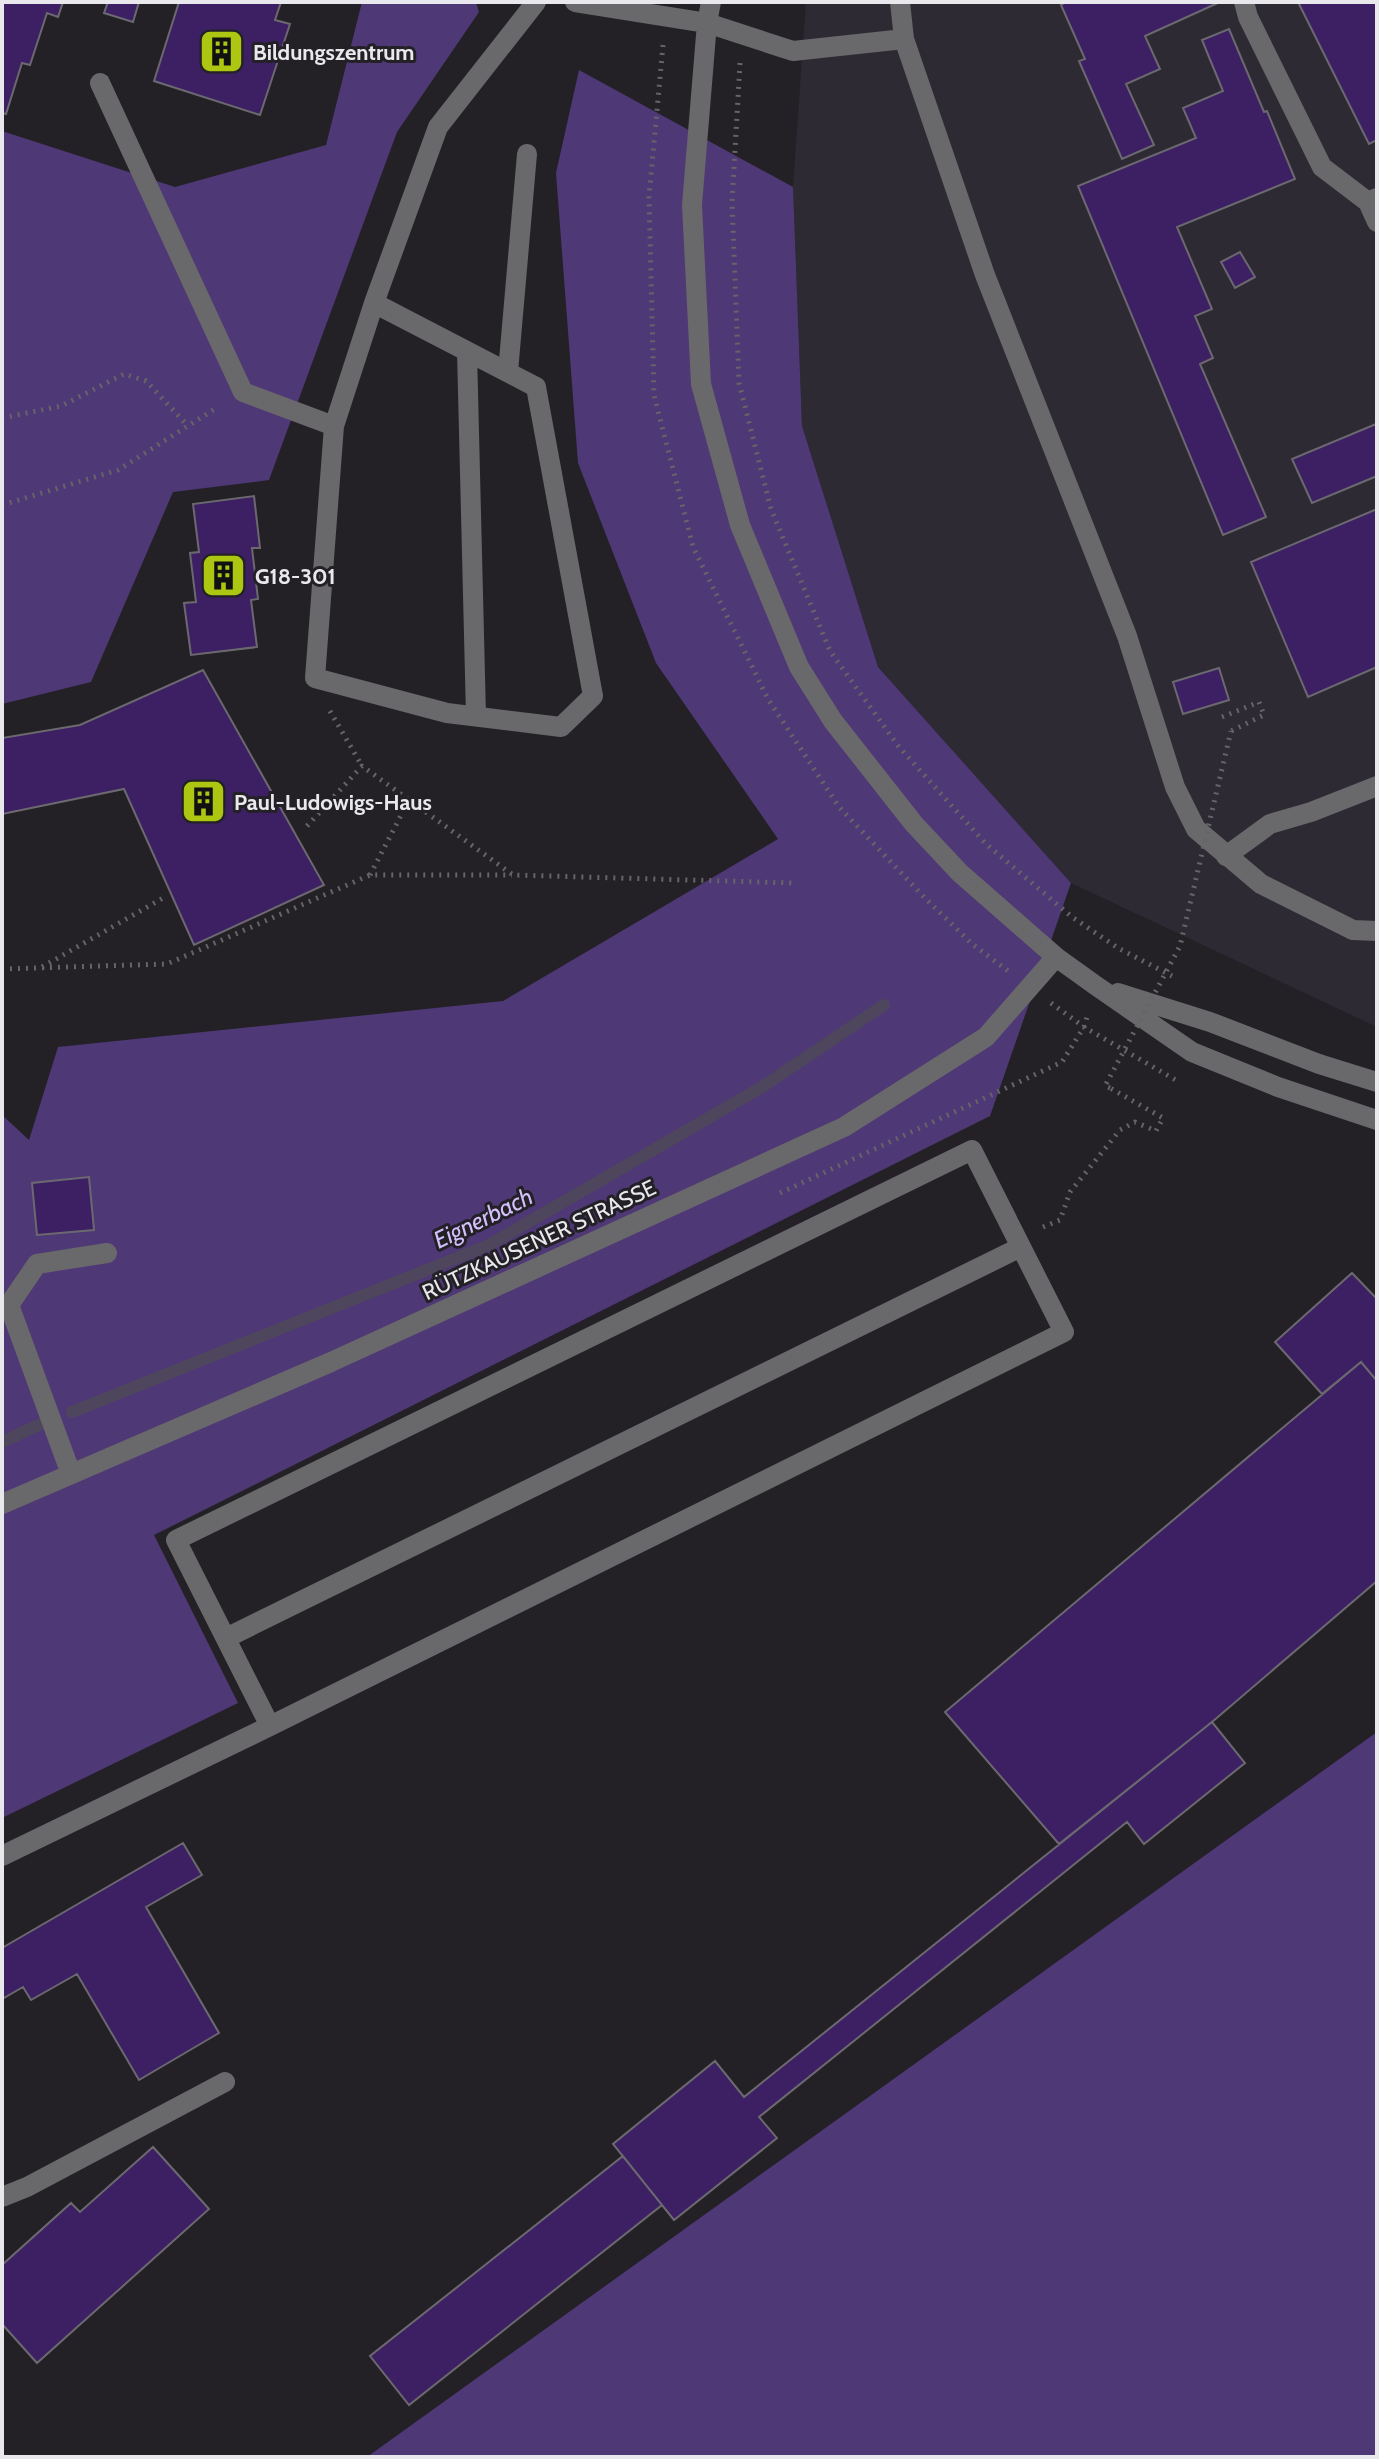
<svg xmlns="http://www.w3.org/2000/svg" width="1379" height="2459" font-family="Cabin,sans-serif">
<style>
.built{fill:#2d2a34}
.green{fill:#4f3876}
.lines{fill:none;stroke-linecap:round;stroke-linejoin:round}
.stream{stroke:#4e465c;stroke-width:12}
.building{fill:#3c2063;stroke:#6b696f;stroke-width:2}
.path{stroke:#666469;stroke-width:5;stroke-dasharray:2 6;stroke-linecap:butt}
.minor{stroke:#69686a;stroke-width:20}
.path-bridge{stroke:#666469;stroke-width:5;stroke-dasharray:2 6;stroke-linecap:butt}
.labels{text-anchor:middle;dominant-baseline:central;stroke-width:6;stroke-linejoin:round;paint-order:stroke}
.poi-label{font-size:22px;font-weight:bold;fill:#e9e8ec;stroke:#232126;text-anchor:start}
.street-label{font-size:22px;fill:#e9e8ec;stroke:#232126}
.water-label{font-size:24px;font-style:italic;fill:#d2bffc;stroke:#232126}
</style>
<rect width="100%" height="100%" fill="#232126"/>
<!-- built -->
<path class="built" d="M806,2h571v1025l-306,-144 -193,-216 -76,-241 -9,-239z"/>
<!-- green -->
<path class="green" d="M362,2h114l3,10 -82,120 -128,348 -96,12 -82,190 -89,22v-573l173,56 151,-42z
M579,70l214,117 9,239 76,241 193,216 -81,233 -836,419 84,168 -236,115v-703l27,25 29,-93 445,-46 275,-162 -122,-176 -78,-200 -22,-290z
M1377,1732v725h-1010z"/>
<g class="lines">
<!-- stream -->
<path class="stream" d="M72,1412l417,-167 273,-158 122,-82
M2,1442l41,-19"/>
</g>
<!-- building -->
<path class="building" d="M2,2h61l-5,15 -11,-4 -17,52 -8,-2 -16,51 -4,-1z
M108,2h31l-6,20 -29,-9z
M179,2h102l-6,18 15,4 -30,91 -106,-34z
M1066,2h154l-75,34 15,33 -34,15 28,61 -32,14 -43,-98 6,-2 -24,-54z
M1298,2h79v138l-8,4z
M1229,29l35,83 3,-1 28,68 -118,48 35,82 -17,7 18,42 -13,6 66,153 -43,18 -145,-349 118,-48 -13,-30 40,-17 -21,-51z
M1240,252l15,25 -20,11 -14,-26z
M1376,424l1,52 -65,27 -20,-44z
M254,496l6,52h-8l6,51 -7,1 6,47 -66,8 -7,-52 12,-1 -6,-49 9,-1 -6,-48z
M1377,509v158l-69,30 -57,-135z
M1219,668l10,32 -46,14 -10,-32z
M203,670l121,215 -130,60 -70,-156 -122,25v-76l78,-13z
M89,1177l5,53 -57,5 -5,-52z
M1352,1273l25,26v82l-16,-19 -39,32 -47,-52z
M1361,1362l16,19v200l-165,141 -153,122 -114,-132z
M1212,1722l33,41 -101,81 -17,-22 -368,295 18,21 -103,82 -61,-76 102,-83 29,36z
M183,1843l19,32 -56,32 73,126 -80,47 -62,-106 -46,26 -8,-13 -21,12v-51z
M153,2147l56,62 -172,154 -35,-39v-59l69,-62 9,9z
M623,2156l39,49 -253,200 -39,-49z"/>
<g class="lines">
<!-- path -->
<path class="path" d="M663,45l-14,152 5,198 39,152 75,152 71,108 85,90 47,46 37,28
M740,63l-8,139 7,181 32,126 59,142 69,96 86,96 87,74 46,31 54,28
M2,418l59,-12 63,-32 22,7 42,45
M2,505l116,-35 100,-63
M330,711l32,55
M1222,717l37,-15 5,13 -33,16
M307,826l55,-60 151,109 282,8
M370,875l39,-75
M42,967l121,-69
M2,969l165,-5 203,-89h142
M1051,1003l33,24 95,55
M780,1193l282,-131 22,-35 4,-13
M1043,1227l17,-7 10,-28 50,-62 15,-8 21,9 7,-13 -53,-30"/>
<!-- minor -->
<path class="minor" d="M575,2l132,21 86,28 111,-12
M711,2l-4,21 -15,182 9,179 39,141 59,142 34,54 81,103 46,49 96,84 39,28 97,67 86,35 99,33
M900,2l4,37 81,236 142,361 48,151 21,42 65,55 92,46 24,1
M1244,2l4,15 74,150 46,35
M100,83l143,309 91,34
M1377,198l-9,4 9,20
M374,303l162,84 57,309 -32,31 -114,-14 -132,-35 19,-252 40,-123 64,-176 98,-125
M467,351l9,365
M508,372l19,-218
M1226,856l44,-32 41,-12 66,-26
M1118,993l92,29 109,42 58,18
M71,1474l-62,-169 28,-41 70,-11
M2,1504l329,-142 513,-235 142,-90 70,-80
M226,1638l795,-391
M2,1856l268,-130 794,-394 -92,-182 -796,390 94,186
M2,2197l25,-10 198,-105"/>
<!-- path-bridge -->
<path class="path-bridge" d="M1110,1088l-5,-2 75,-140 51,-215"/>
</g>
<!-- icons -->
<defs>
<symbol id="building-square" viewBox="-11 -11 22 22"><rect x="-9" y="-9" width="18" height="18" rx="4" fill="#acc612" stroke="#232126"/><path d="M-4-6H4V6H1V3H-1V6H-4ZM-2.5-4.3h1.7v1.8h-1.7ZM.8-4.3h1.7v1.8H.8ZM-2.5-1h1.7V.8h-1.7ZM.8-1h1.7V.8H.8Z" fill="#111"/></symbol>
</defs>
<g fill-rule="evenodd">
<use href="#building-square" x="196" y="26" width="51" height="51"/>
<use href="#building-square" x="198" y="550" width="51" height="51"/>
<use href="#building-square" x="178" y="776" width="51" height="51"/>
</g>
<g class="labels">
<!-- poi labels -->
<g class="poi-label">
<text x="253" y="52">Bildungszentrum</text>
<text x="255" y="576">G18-301</text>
<text x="234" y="802">Paul-Ludowigs-Haus</text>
</g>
<!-- street labels -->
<g class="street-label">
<text transform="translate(539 1240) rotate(-25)">RÜTZKAUSENER STRASSE</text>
</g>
<!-- water labels -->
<g class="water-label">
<text transform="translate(483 1218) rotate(-26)">Eignerbach</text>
</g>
</g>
<!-- border -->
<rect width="1379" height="2459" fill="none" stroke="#e9e8ec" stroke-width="8"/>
</svg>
